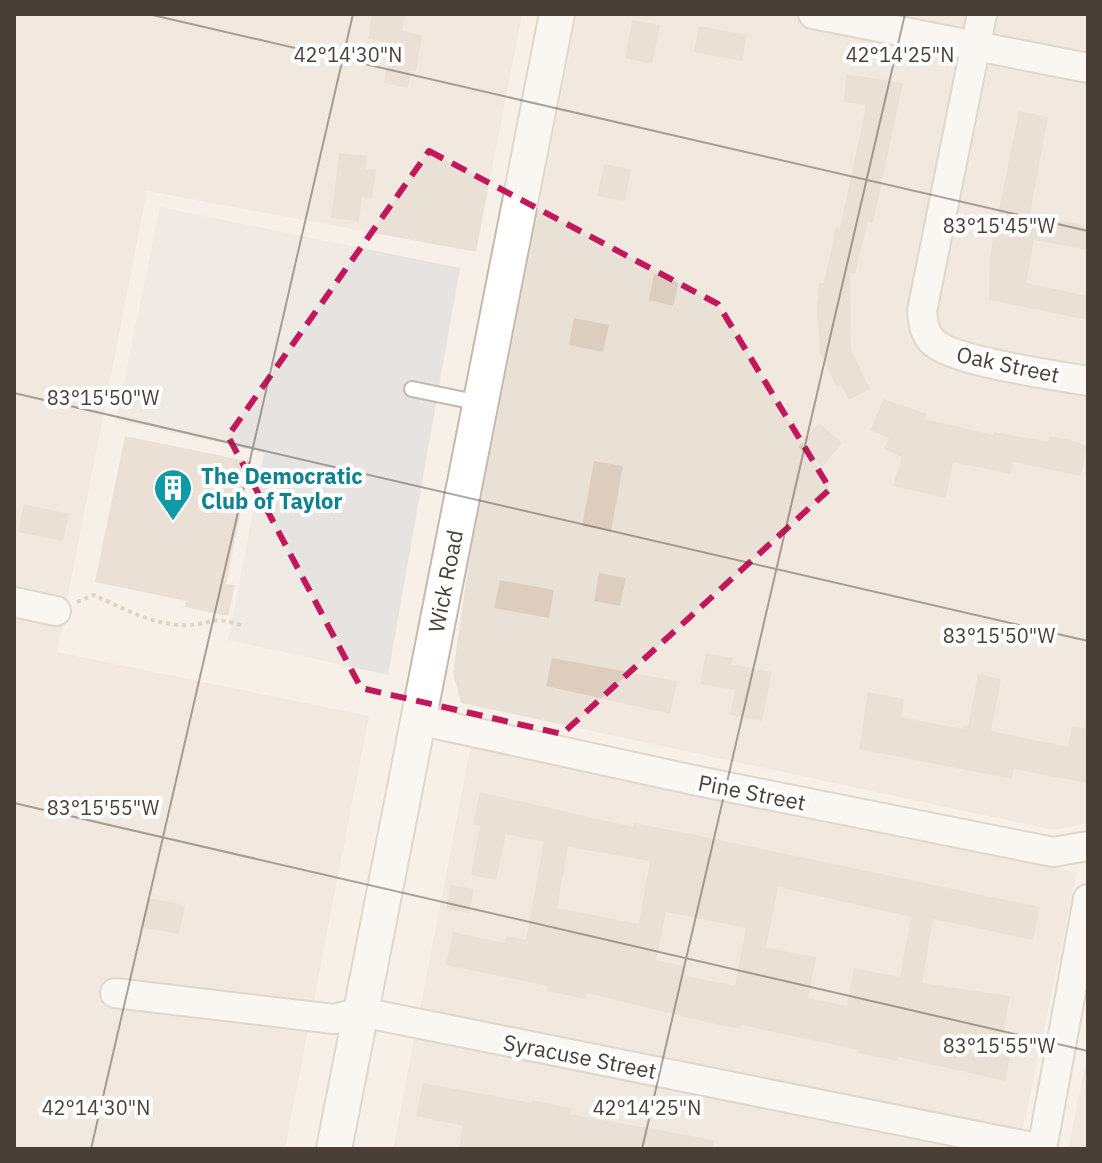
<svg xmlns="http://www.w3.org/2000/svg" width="1102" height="1163" font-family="'IBM Plex Sans',sans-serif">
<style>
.residential{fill:#eae1d6}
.parking{fill:#e7e3e0}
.building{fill:#dccdbf;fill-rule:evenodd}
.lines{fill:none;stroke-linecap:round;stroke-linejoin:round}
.service-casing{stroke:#c5b9ac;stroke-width:18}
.minor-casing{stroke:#c5b9ac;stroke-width:32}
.tertiary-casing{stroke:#c5b9ac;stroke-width:38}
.path{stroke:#c6b099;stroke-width:4;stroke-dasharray:4 4;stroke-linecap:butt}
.service{stroke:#fff;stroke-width:14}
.minor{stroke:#fff;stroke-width:28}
.tertiary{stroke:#fff;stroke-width:34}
.marked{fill:none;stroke:#c2185b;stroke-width:6;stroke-dasharray:16 10;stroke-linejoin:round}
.ticks{fill:none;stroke:#4a3f36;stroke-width:2;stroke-opacity:0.45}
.labels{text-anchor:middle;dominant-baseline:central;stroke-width:8;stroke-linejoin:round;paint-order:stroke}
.street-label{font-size:22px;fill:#4a3f36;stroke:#fff}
.culture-label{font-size:22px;font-weight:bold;fill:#0d838f;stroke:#fff;text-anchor:start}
.ticks-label{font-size:20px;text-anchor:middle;fill:#4a3f36;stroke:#fff;stroke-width:8;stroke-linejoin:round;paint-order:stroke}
</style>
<rect width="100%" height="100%" fill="#f6f0e8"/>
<!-- residential -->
<path class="residential" d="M14,14h508l-46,238 -329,-61 -90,461 312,64 -84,433h-271z
M577,14h511v809l-35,7 -592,-127 -8,-30 16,-112z
M471,745l606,127 -58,277h-626z
M1088,1051v98h-20z"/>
<!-- parking -->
<path class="parking" d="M160,207l300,61 -72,407 -160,-35 36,-187 -148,-33z"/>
<!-- building -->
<path class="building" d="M372,14h33l-3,17 20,4 -6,37 -5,-1 -3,17 -24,-5 7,-40 -23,-4z
M632,20l28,5 -8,39 -27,-6z
M699,26l48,9 -5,26 -48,-9z
M846,74l57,9 -30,140 -5,-2 -13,53 -5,-1 1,77 19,39 -21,11 -8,-15 -4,2 -17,-34 -3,-44 2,-26h5l12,-56 4,1 25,-116v-7l-21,-3z
M1019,111l29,6 -18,97 58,12v24l-54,-10 -8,43 62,13v24l-99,-20 1,-45z
M339,153l28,3 -1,13 10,1 -4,28 -10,-1 -3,24 -28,-3z
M604,164l27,5 -6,32 -28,-5z
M654,274l25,6 -6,26 -24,-6z
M574,318l35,7 -6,27 -34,-7z
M884,399l43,15 -2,5 68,16 1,-3 54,10 1,-6 26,5 12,5 -6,30 -68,-14 -2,12 -58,-12 -7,36 -53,-12 9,-29 -18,-8 5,-11 -19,-8z
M819,423l23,20 -20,24 -24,-20z
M125,436l126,26 -25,122 9,1 -7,31 -43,-9 1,-6 -91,-19z
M594,461l29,5 -12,65 -29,-5z
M24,504l45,10 -6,27 -45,-9z
M599,573l27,5 -6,28 -26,-5z
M500,580l54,10 -5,28 -55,-10z
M706,653l27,5 -2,6 41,8 -10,49 -32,-6 5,-25 -35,-6z
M552,658l125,23 -7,33 -124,-28z
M978,674l23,5 -10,52 77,16 4,-21 16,3v54l-74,-14 -2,10 -153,-30 9,-57 36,7 -3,18 62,12 1,-4 4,1z
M480,792l153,35 1,-4 52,10 354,74 -7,33 -100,-21 -11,64 88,13 -9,50 11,2 -7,33 -107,-24 -1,4 -39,-8 1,-3 -118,-25 -1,4 -34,-7 -119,-29 -1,6 -39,-8 1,-5 -102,-21 7,-33 52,11 2,-7 19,4 18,-98 -38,-8 -10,46 -25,-5 9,-49 -7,-1zM568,847l82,14 -11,63 -82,-16zM778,887l133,30 -11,60 -46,-9 -7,38 -39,-8 8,-41 -50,-9zM666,912l80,16 -11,58 -53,-11 2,-9 -28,-6z
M451,885l23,4 -5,24 -23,-4z
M148,898l37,7 -6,29 -38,-7z
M423,1083l109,20v-3l39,8 -1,6 144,26 -1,9h-254l4,-23 -47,-10z"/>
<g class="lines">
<defs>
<path id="service" d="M412,389l68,14"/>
<path id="minor" d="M813,14l275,54
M982,14l-60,297c1,11 2,21 10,30 20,21 123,34 156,40
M14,602l42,9
M418,720l280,61 355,71 35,-6
M115,993l219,26 27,-7 681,137
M1042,1149l46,-250"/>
<path id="tertiary" d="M334,1149l223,-1135"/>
</defs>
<!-- service casing -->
<use href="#service" class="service-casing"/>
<!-- minor casing -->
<use href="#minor" class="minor-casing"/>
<!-- tertiary casing -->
<use href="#tertiary" class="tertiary-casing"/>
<!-- path -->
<path class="path" d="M77,602l17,-7c28,13 63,32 95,30 30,-2 21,-10 55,1"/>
<!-- service -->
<use href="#service" class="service"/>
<!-- minor -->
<use href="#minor" class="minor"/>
<!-- tertiary -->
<use href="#tertiary" class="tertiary"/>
</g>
<!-- marked area -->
<path d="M0 0H1102V1163H0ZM429,151l289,153 112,185 -268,245 -201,-46 -133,-252z" fill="#f6f0e8" fill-opacity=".55" fill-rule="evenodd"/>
<path class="marked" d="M429,151l289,153 112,185 -268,245 -201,-46 -133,-252z"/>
<!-- ticks -->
<path class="ticks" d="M148,14l940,217M14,393l1074,248M14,803l1074,248M91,1149l262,-1135M642,1149l263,-1135"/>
<!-- icons -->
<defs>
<symbol id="building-pin" viewBox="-11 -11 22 30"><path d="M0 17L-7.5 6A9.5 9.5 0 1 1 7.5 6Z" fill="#0f9aa8" stroke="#fff"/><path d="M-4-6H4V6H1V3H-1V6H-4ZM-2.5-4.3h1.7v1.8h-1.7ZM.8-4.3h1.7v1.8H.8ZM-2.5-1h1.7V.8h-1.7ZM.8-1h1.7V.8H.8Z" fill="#fff"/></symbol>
</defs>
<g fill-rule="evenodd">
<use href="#building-pin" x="151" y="466" width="44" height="60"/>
</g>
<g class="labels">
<!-- street labels -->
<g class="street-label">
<text transform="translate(1008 364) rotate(12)">Oak Street</text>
<text transform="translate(445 581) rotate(-79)">Wick Road</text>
<text transform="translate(752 792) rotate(11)">Pine Street</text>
<text transform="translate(580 1056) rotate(11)">Syracuse Street</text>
</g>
<!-- culture labels -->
<g class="culture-label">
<text x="201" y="475">The Democratic<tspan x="201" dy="25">Club of Taylor</tspan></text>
</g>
</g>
<g class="ticks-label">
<text x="348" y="62">42°14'30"N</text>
<text x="900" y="62">42°14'25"N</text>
<text x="999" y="233">83°15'45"W</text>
<text x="103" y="405">83°15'50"W</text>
<text x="999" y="643">83°15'50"W</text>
<text x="103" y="815">83°15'55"W</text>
<text x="999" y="1053">83°15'55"W</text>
<text x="96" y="1115">42°14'30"N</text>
<text x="647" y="1115">42°14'25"N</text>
</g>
<!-- border -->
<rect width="1102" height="1163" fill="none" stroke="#4a3f36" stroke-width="32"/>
</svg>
